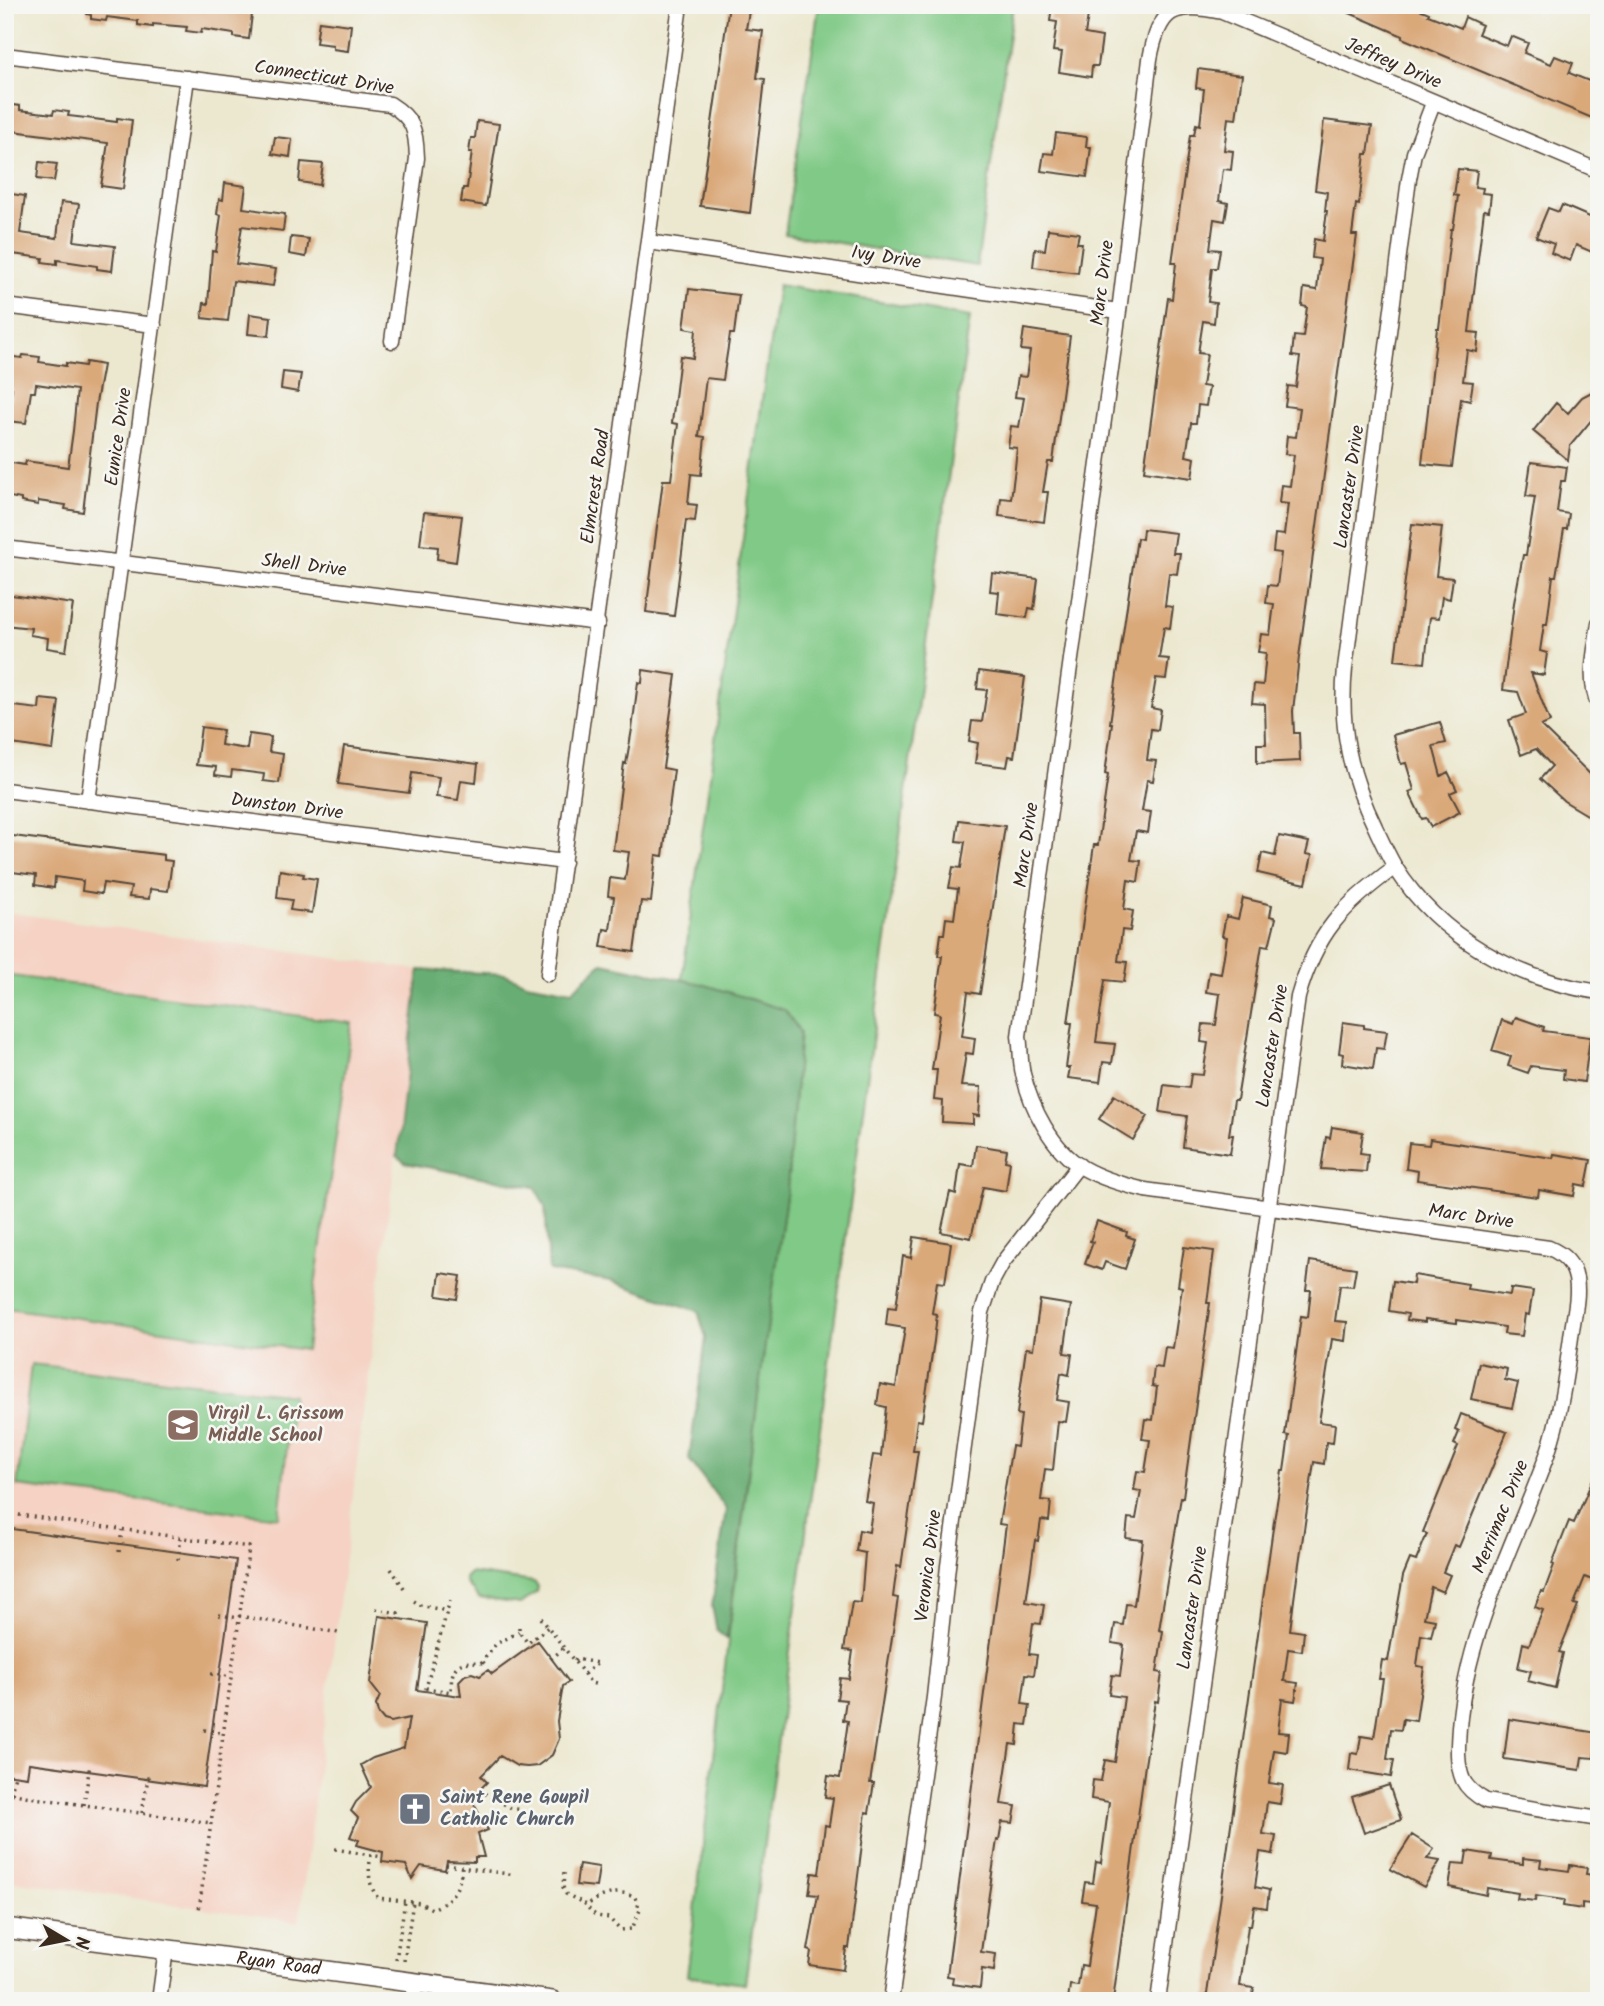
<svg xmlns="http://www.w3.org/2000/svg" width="1604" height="2006" font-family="Kalam,sans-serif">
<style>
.built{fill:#f5d2c3}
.green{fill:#80c986;stroke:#5e7a52;stroke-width:2}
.forest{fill:#68ad73;stroke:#526c48;stroke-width:2}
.building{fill:#daa97a}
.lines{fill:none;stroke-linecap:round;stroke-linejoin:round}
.street-casing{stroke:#564639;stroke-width:17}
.secondary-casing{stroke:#564639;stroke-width:22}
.path{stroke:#564639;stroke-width:3.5;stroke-dasharray:2 5;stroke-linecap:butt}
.street{stroke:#fff;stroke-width:14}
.secondary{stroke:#fff;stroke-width:19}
.labels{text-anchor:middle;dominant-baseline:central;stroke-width:5;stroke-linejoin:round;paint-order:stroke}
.street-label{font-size:19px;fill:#3b2a1e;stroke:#f6f6f2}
.education-label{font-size:19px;font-weight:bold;fill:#785e54;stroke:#f6f6f2;text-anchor:start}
.worship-label{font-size:19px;font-weight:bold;fill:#5b616d;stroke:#f6f6f2;text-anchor:start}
</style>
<rect width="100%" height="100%" fill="#f6f6f2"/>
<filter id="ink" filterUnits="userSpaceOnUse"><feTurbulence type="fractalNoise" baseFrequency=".0143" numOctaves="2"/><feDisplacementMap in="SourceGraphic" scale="14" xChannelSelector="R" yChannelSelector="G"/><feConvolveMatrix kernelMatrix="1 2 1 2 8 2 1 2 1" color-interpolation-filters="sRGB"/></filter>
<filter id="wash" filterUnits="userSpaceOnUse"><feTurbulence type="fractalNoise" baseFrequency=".00686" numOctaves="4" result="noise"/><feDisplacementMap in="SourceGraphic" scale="28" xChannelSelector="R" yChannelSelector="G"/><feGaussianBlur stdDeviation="1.57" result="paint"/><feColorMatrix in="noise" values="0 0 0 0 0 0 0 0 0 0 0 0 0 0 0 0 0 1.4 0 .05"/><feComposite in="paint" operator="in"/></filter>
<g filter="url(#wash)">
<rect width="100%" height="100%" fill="#ece8d0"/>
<!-- built -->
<path class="built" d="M5,912l414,58 -120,952 -294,-42z"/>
<!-- green -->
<path class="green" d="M819,5h194l-36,261 -192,-32z
M778,285l192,32 -225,1667 -58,-8 73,-596 27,-191 13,-157 -16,-22 -102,-31z
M5,975l347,48 -46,327 -301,-42z
M31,1364l262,31 -14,122 -262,-31z
M470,1573l64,9 4,4 -1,6 -17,12 -41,-6 -13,-15 -1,-5z"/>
<!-- forest -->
<path class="forest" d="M602,963l100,21 83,26 15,22 -13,157 -27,191 -33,259 -10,-8 -5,-25 14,-97 -37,-50 17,-121 -8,-27 -87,-30 -62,-10 -4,-65 -10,-19 -129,-24 -9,-7 22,-186 86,4 21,9 46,8z"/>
<g id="blocks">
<!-- building -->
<path class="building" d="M87,5h98l67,9 -3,25 -15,-2v-3l-32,-5 -1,4 -15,-2 1,-4 -34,-3v3l-15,-2v-4l-31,-4 -1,4 -15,-2v-4l-4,-1z
M729,5h21l-4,24 17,2 -6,47 8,1 -15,134 -50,-7z
M1052,5h31v3l6,1 -4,25 17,3 -4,29h-6l-1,11 -32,-5 3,-20 -9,-1 4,-29 -7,-1z
M1331,5h79l19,8 -1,2 33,13 4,-11 17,8 -4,9 29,12 4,-10 17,7 -4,10 27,11 4,-8 18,7 -4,10 30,12v36l-197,-83 1,-2z
M319,21l32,4 -3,26 -15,-2v-4l-17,-2z
M1198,69l44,6 -6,44 -8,-1 -4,32 9,1 -2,19 -8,-1 -4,32 9,2 -3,18 -11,-2 -4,30 10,1 -3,18h-5l-4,34 8,1 -2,20 -11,-2 -5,32 9,1 -5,32 7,1 -3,19 -8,-1 -2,18h-5l-5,33 9,2 -3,20 -48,-7 24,-173 4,1 4,-36h-4l18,-128h4l2,-11 4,1 4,-36 -8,-1z
M5,104l15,2v4l33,4 1,-4 15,2 -1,4 18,2 31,4v-4l15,2 -9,69 -22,-3 7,-43 -103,-13z
M1324,120l48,6 -4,28h-3l-6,51 -3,-1 -4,31h5l-4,28 -54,394 -6,54 1,22h5l1,28 -43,2v-19h9l-1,-40 -13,-1 2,-19 9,1 3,-32 -8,-1 3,-18 9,1 4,-31 -8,-1 2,-18 9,1 4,-33 -8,-1 2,-18 9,1 4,-31 -9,-1 2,-18 9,1 4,-31 -9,-1 2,-18 9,1 4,-29 -15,-2 3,-20 8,1 4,-30 -8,-1 2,-20 9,1 4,-30 -5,-1 2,-18 13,2 3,-31 -8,-1 2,-19 9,2 4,-30h-2l2,-19 -12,-2z
M477,121l22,3 -13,82 -25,-4 2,-14h4l5,-36h-3l2,-14h4z
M1056,133l31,4 -1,10h5l-4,30 -46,-6 3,-18 9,1z
M275,137l17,2 -2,18 -18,-3z
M39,162l18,2 -3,17 -17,-2z
M301,162l22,2 -3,21 -21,-3z
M1458,169l19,2 -2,16 8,1 -1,5 9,1 -2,17 -5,-1 -15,122 10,1 -2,19 -10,-2 -4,31 10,1 -3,19 -9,-2 -9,68 -30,-3 15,-136h2l12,-99h2l5,-33 -4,-1z
M225,183l21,3 -3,22 42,6 -2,17 -41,-5 -6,38 40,5 -3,17 -40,-5 -5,40 -26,-3 2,-15 4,1 4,-53 4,1 5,-37 -4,-1 2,-15 4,1z
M5,193l20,3 -5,37 37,5 4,-36 18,2 -5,37 41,5 -3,25 -15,-2v-3l-40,-6v4l-15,-2 1,-4 -38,-5z
M1562,205l37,16v34l-23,-10 -6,16 -19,-8 3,-9 -18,-7 12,-29 11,4z
M1048,229l31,4 -2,10h5l-4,30 -45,-6 2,-18 10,1z
M291,237l18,2 -3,18 -17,-3z
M689,289l50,6 -5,39h-4l-7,46 -17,-2 -7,58 6,1 -4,38 -10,-1 -3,30 9,1 -2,16 -9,-1 -12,96 -28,-4 17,-132h8l7,-56 -6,-1 8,-67 13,2 3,-28 -12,-2z
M250,314l21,3 -2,19 -21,-2z
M1024,329l46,7 -17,126h-5l-5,30h5l-4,30 -45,-6 2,-18 10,1 4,-31 2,-20 -9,-1 3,-21 8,1 5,-29 -9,-1 3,-21 8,1 4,-26 -9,-1z
M23,355l17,2 -1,5 27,4v-3l19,3 1,-4 17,3 -7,38 -13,109 -18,-3 1,-4 -28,-4v4l-17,-3v-3l-11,-2v-4h-5l1,-31 19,3 1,-4 42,6 5,-36 4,-41 -41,-6 -1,8h-4l-5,31 -19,-2 5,-33 -7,-1v-31l17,2z
M283,372l18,2 -3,18 -17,-3z
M1599,388v23l-29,35 -2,14 -35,-29 23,-28 12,10 14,-16z
M1531,462l36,5 -2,14h-4l-4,31 12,2 -2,15h-3l-8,47h-3l-6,48h-3l-4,27 7,2 -3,22 -13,-2 19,49 -9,4 58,57v39l-35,-21 -24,-22 12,-13 -16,-17 -15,6 -12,-35 17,-6 -8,-22 -15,-2 11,-87 9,-48h3l9,-58 -9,-1z
M424,512l38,4 -6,46 -19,-3 1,-12 -18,-2z
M1412,524l30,3 -6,49 17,2 -3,21 -8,-2 -3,21 -9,-1 -5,46 -30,-3z
M1143,529l33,4 -3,20h7l-3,21 -8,-1 -4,33 8,1 -3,21 -6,-1 -5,31 10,1 -3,20 -10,-1 -5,30 10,2 -3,20 -7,-1 -4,31 9,1 -3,20 -6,-1 -5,31 9,1 -3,21 -12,-2 -5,29 10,1 -3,21 -10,-2 -4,29 9,2 -3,20 -8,-1 -4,31 9,1 -3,20 -19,-2 -9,62 19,2 -3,19 -9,-1 -3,20 -32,-4 2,-10h-4l6,-45h-4l26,-178h4l10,-70 -3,-1 7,-51h-2l19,-131 8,-54 5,1z
M992,573l46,6 -4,30 -5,-1 -2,10 -30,-4 2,-22 -9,-1z
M5,594l68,10 -7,47 -19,-3 1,-10 -18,-3 1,-7 -26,-3z
M643,670l33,5 -13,93 11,2 -11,86 -7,-1 -5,47 -10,-1 -7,51 -33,-5 3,-18 6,1 4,-33 -6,-1 2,-18 15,2 4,-28 -16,-2 11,-87 2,1 6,-35 6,-47 4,1z
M979,671l46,6 -11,80 -5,-1 -2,11 -32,-4 3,-20 -9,-2 3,-20 10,1 5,-32 -10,-1z
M40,699l19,2 -6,49 -48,-7v-38l34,4z
M1440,722l6,21 -13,3 8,30 7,-4 9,18 -7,3 10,19 -29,15 -5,-9 -4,1 -13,-27 5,-2 -8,-27 -5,1 -8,-29z
M201,727l22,3 -2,15 26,4 2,-15 22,3 -2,15 14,2 -4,29 -16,-2 1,-7 -32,-4 -1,7 -16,-2 1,-8 -20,-2z
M344,746l134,18 -2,18 -15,-2 -3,20 -22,-3 3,-20 -27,-4 -3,20 -71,-9z
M959,820l46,6 -25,168 -12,-2 -6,44 13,2 -2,16 -7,-1 -5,33 20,1 -2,29 -6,-1v9l-31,-2 1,-21 -9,-1 3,-30h-5l8,-56 -6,-1 8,-57h-4l3,-22h3l2,-16 8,1 4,-30 -9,-1 4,-21 8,1 4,-26 -9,-1z
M5,835l159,20v5l8,1 -4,30 -18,-2 -1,10 -20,-2 2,-10 -28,-4 -2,11 -19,-3 1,-10 -28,-4 -1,11 -19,-3 1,-10 -31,-4z
M1279,836l30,6 -3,12 6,1 -6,29 -48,-11 4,-20 13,3z
M280,870l24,4 -1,3 14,2 -5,34 -22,-3 2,-10 -15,-2z
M1243,898l29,7 -2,11 6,2 -7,28 -7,-1 -25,155h-3l-5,35h4l-3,19 -47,-7 4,-31 -27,-4 4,-27 25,3 2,-14 12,1 5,-32 -7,-1 2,-18 13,1 4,-31 -14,-2 3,-20 12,2 6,-37 -5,-1 4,-20 12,3z
M1516,1017l28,10 -1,4 47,6 -6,45 -21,-3 1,-9 -33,-4 -3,7 -20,-7 3,-9 -19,-6 10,-31 11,4z
M1343,1022l21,3v3l23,3 -3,18 -8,-1 -3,21 -31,-5 1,-10 -4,-1z
M1114,1095l34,21 -15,24 -34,-21z
M1332,1127l31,5 -3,21 8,1 -2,18 -45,-3 5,-32 4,1z
M1430,1139l123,19 1,-4 37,6 -5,26 -10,-2 -2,12 -35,-6 -1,7 -121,-17 1,-9 -12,-2 3,-26 20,2z
M976,1145l31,5 -2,11 5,1 -4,29 -23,-4 -12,51 -30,-6 9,-40 6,2 4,-30 13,2z
M1097,1221l30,11 -1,4 9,3 -10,30 -20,-7 -3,8 -17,-6 8,-22 -3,-1z
M914,1237l37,6 -6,40 -8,-1 -5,31 5,1 -3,27 -12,80 -5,-1 -4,31h5l-17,116 -4,-1 -4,31 5,1 -28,185h4l-5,30 -3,-1 -17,136h-3l-3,22 -34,-5 2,-14 -3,-1 10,-55 -9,-1 3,-21 7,1 6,-49 4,1 4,-28 -8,-1 3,-21 12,2 8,-57 -5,-1 3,-20 -9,-1 3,-21 9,1 4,-28 -9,-1 8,-48 9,1 4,-50 -9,-2 3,-21 10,2 4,-29 -8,-2 8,-46 8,1 5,-49 -9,-2 3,-21 16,3 9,-59 -19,-3 2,-18 8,1 7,-52 8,2z
M1184,1247l30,4 -7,52h3l-27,194h-2l-22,133 4,1 -6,41 5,1 -4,29 -3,-1 -10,64 -32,236h-45l2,-16 8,1 3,-21 6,1 9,-63 -14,-2 3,-19 8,1 3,-21 5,1 8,-61 -18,-3 2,-19 8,1 4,-21 10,2 9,-65 -15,-2 3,-20 8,1 4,-31 -12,-2 3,-19 8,1 3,-21 8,1 9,-65 -17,-2 2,-20 8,1 5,-28 -7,-1 3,-19 8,1 5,-32 -8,-1 3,-20 8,1 4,-33 -5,-1 2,-19 8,1 3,-21 8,1 9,-61 -4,-1z
M1310,1261l46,7 -3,18 -13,-1 -5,36 12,1 -2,19 -13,-2 -13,83 16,2 -2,19 -7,-1 -2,22 -10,-2 -17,115 -7,53 14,2 -2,19 -14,-2 -4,32 14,2 -3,18 -13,-2 -4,33 11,1 -2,19 -13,-2 -5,33 14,2 -3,19 -13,-2 -4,32 13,2 -3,18 -13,-2 -5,35 14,3 -2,18 -13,-2 -3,20h-3l-8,60 14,2 -2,13h-46l68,-480 8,-50h2l5,-35 -4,-1 16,-119 7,1 3,-27h-5z
M440,1273l21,3 -4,23 -20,-3z
M1414,1275l54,9 -1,5 43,6 1,-7 22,3 -4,24 -4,-1 -3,22 -18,-2 1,-7 -48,-7v3l-32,-4v3l-18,-2 1,-6 -19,-3 4,-30 20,3z
M1040,1300l31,5 -7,48 8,1 -3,21 -8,-2 -4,27 12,2 -3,20 -8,-1 -5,49 -8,-1 -4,31 10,1 -2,20 -8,-1 -3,21 -3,-1 -9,62 18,3 -3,19 -8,-1 -4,31 8,1 -3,20 -8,-1 -4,30 8,1 -3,20 -8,-1 -2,21 -7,-1 -9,60 15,2 -3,17 -11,-1 -3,18h-2l-9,61 -7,51 15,2 -2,17 -12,-2 -2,19 -28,-4 1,-7 -6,-1 59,-451 -7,-1 13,-78 5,1 4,-32 -4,-1 9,-66 7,1z
M1479,1363l28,6 -2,11 13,3 -6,25 -41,-9z
M1461,1414l46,18 -48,115 -5,-2 -11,27 7,3 -7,17 -12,-5 -7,31 11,2 -4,17 -10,-2 -4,31 7,1 -8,54 -13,-2 -2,11 -10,-1 -4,30 7,1 -3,17 -42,-7 2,-17 7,1 3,-18 13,2 9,-59h-4l3,-19 6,1 15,-85 7,-17 6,2 11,-27 -4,-2 35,-86 -4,-2 5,-12 -4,-2z
M1599,1465v97l-7,18 -7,-3 -11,27 4,1 -19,47 4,1 -8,35 -27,-7 3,-10 -13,-3 5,-25 6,2 14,-35 -8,-3 6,-16 3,1 10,-27 -2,-1 17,-43 5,2z
M5,1528l231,32 -32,227 -175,-24 -2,14 -22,-3 4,-41 -4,-1z
M379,1616l48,7 -10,67 44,6 -2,-15 6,-6 7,-2 8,3 8,-6 4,4 46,-33 31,41 -6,4 -6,35 2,18 -7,16 -15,11 -10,1 -10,-1 -17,-10 -19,20 6,6 -16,17 17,31 -10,4 6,23h-9v5l-28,-1 -2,9 -24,-4 -9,13 -6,-14 -24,-3 1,-10 -26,-7 2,-5 -9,-3 8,-19 -7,-7 5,-9 15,-15 -10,-22 12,-7 31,-10 5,-30 -18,4 -7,-2 -6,-7 -2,-8 4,-9 -10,-13z
M1509,1719l89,14 -4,25 -12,-1 -2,13 -76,-11z
M1389,1785l12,35 -37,13 -12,-36z
M1412,1835l22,14 -7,10 13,2 -16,26 -34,-18z
M1467,1851l25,4 -1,5 32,4v-6l18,2 -1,7 29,4 1,-6 17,3 -1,6 13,2v29l-17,-2v6l-19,-3 1,-6 -28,-4 -1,5 -18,-2 1,-6 -31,-5 -1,7 -37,-8 4,-24 12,1z
M579,1864l20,3 -3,20 -20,-2z"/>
</g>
</g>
<g filter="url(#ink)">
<use href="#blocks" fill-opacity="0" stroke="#564639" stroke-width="2"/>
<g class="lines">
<defs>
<path id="street" d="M5,55l385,49c24,15 26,26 27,54l-25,183
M1433,103l-19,50 -5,26 -64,489c-6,60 5,108 31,161 6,13 12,26 19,38 44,70 123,114 204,125
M1599,171l-377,-159c-49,-11 -63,-2 -72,47l-31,252 -100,725c2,12 1,26 4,38 8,33 29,76 60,94 19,11 41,17 62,22l404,58c38,16 28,49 23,82 -6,43 -11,84 -25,125 -33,91 -80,175 -88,272 -1,17 -3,37 4,53 5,10 14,16 23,21l113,18
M648,242c157,22 313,48 471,69
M5,306l149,19
M5,548l593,75
M1599,623c-4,28 -12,57 0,83
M5,790l559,72
M88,801l99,-723
M548,974l132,-969
M159,2001l7,-52
M413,2001l2,-20
M891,2001l43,-304 14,-131 34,-254 10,-30 11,-20 76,-97
M1158,2001l140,-1004c18,-64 45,-92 97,-130"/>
<g id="secondary">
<path id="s1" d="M5,1928l547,73"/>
</g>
</defs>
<!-- street casing -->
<use href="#street" class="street-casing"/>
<!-- secondary casing -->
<use href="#secondary" class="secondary-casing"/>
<!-- path -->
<path class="path" d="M5,1513l244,34 -50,363
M119,1552l3,-22
M178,1560l3,-22
M391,1569l15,22
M450,1600l-24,88 25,4c0,-23 4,-33 30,-29l15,-19 23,-12
M414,1601l6,4 27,6
M376,1609l22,4 -1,6
M219,1615l20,3
M239,1616l100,17
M541,1618l50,65 4,1
M519,1627v5l9,11 20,-16
M551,1659l13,-11
M574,1661l2,-2 22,4
M483,1662l5,5
M211,1674l20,3
M584,1674l14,-11
M204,1730l18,3
M479,1790l32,18 12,2
M5,1792l30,6 176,25
M11,1793l4,-18
M84,1805l6,-41
M142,1813l7,-41
M335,1849l47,8
M371,1855c-3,16 -3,30 7,43l42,5 12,6c20,-8 28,-21 30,-42
M446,1865l69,10
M564,1873l-1,14 3,7 21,11 3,6 7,5 12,2 11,12 12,-1 8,-19 -5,-13c-15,-9 -34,-2 -48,8
M396,1960l9,-59
M404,1961l9,-59"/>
<!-- street -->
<use href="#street" class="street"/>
<!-- secondary -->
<use href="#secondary" class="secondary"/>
</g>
</g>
<!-- icons -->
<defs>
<symbol id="school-square" viewBox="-11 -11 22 22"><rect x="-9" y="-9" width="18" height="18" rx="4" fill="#8d6e63" stroke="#f6f6f2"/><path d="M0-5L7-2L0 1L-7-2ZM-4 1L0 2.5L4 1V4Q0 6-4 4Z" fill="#fff"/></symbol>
<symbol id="church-square" viewBox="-11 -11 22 22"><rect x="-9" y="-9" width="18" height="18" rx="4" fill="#6b7280" stroke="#f6f6f2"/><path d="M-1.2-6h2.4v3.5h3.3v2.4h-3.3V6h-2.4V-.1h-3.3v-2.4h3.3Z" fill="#fff"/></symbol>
</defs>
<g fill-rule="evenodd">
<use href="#school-square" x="164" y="1406" width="38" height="38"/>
<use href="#church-square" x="396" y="1790" width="38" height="38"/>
</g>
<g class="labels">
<!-- street labels -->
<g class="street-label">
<text transform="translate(1393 64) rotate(23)">Jeffrey Drive</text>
<text transform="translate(324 78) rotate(9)">Connecticut Drive</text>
<text transform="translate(886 258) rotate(9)">Ivy Drive</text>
<text transform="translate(1103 283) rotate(-83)">Marc Drive</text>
<text transform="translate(119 437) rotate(-82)">Eunice Drive</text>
<text transform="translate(596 487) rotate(-82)">Elmcrest Road</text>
<text transform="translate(1350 487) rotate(-82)">Lancaster Drive</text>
<text transform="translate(304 566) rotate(7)">Shell Drive</text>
<text transform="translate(287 807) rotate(7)">Dunston Drive</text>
<text transform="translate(1027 845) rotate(-82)">Marc Drive</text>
<text transform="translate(1273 1046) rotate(-81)">Lancaster Drive</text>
<text transform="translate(1471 1217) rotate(8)">Marc Drive</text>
<text transform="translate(1501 1517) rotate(-68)">Merrimac Drive</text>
<text transform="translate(929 1566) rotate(-83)">Veronica Drive</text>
<text transform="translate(1193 1608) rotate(-82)">Lancaster Drive</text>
<text stroke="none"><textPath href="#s1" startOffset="276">Ryan Road</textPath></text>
</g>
<!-- education labels -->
<g class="education-label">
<text x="208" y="1414">Virgil L. Grissom<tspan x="208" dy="22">Middle School</tspan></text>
</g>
<!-- worship labels -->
<g class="worship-label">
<text x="440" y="1798">Saint Rene Goupil<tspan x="440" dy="22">Catholic Church</tspan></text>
</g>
</g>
<!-- margin -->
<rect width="1604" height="2006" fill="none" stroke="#f6f6f2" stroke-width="28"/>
<!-- north arrow -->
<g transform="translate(66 1940) rotate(100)" stroke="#f6f6f2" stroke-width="5" paint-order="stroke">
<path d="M0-5L12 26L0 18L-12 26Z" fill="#3b2a1e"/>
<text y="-10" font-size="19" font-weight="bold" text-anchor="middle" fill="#3b2a1e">N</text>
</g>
</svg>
